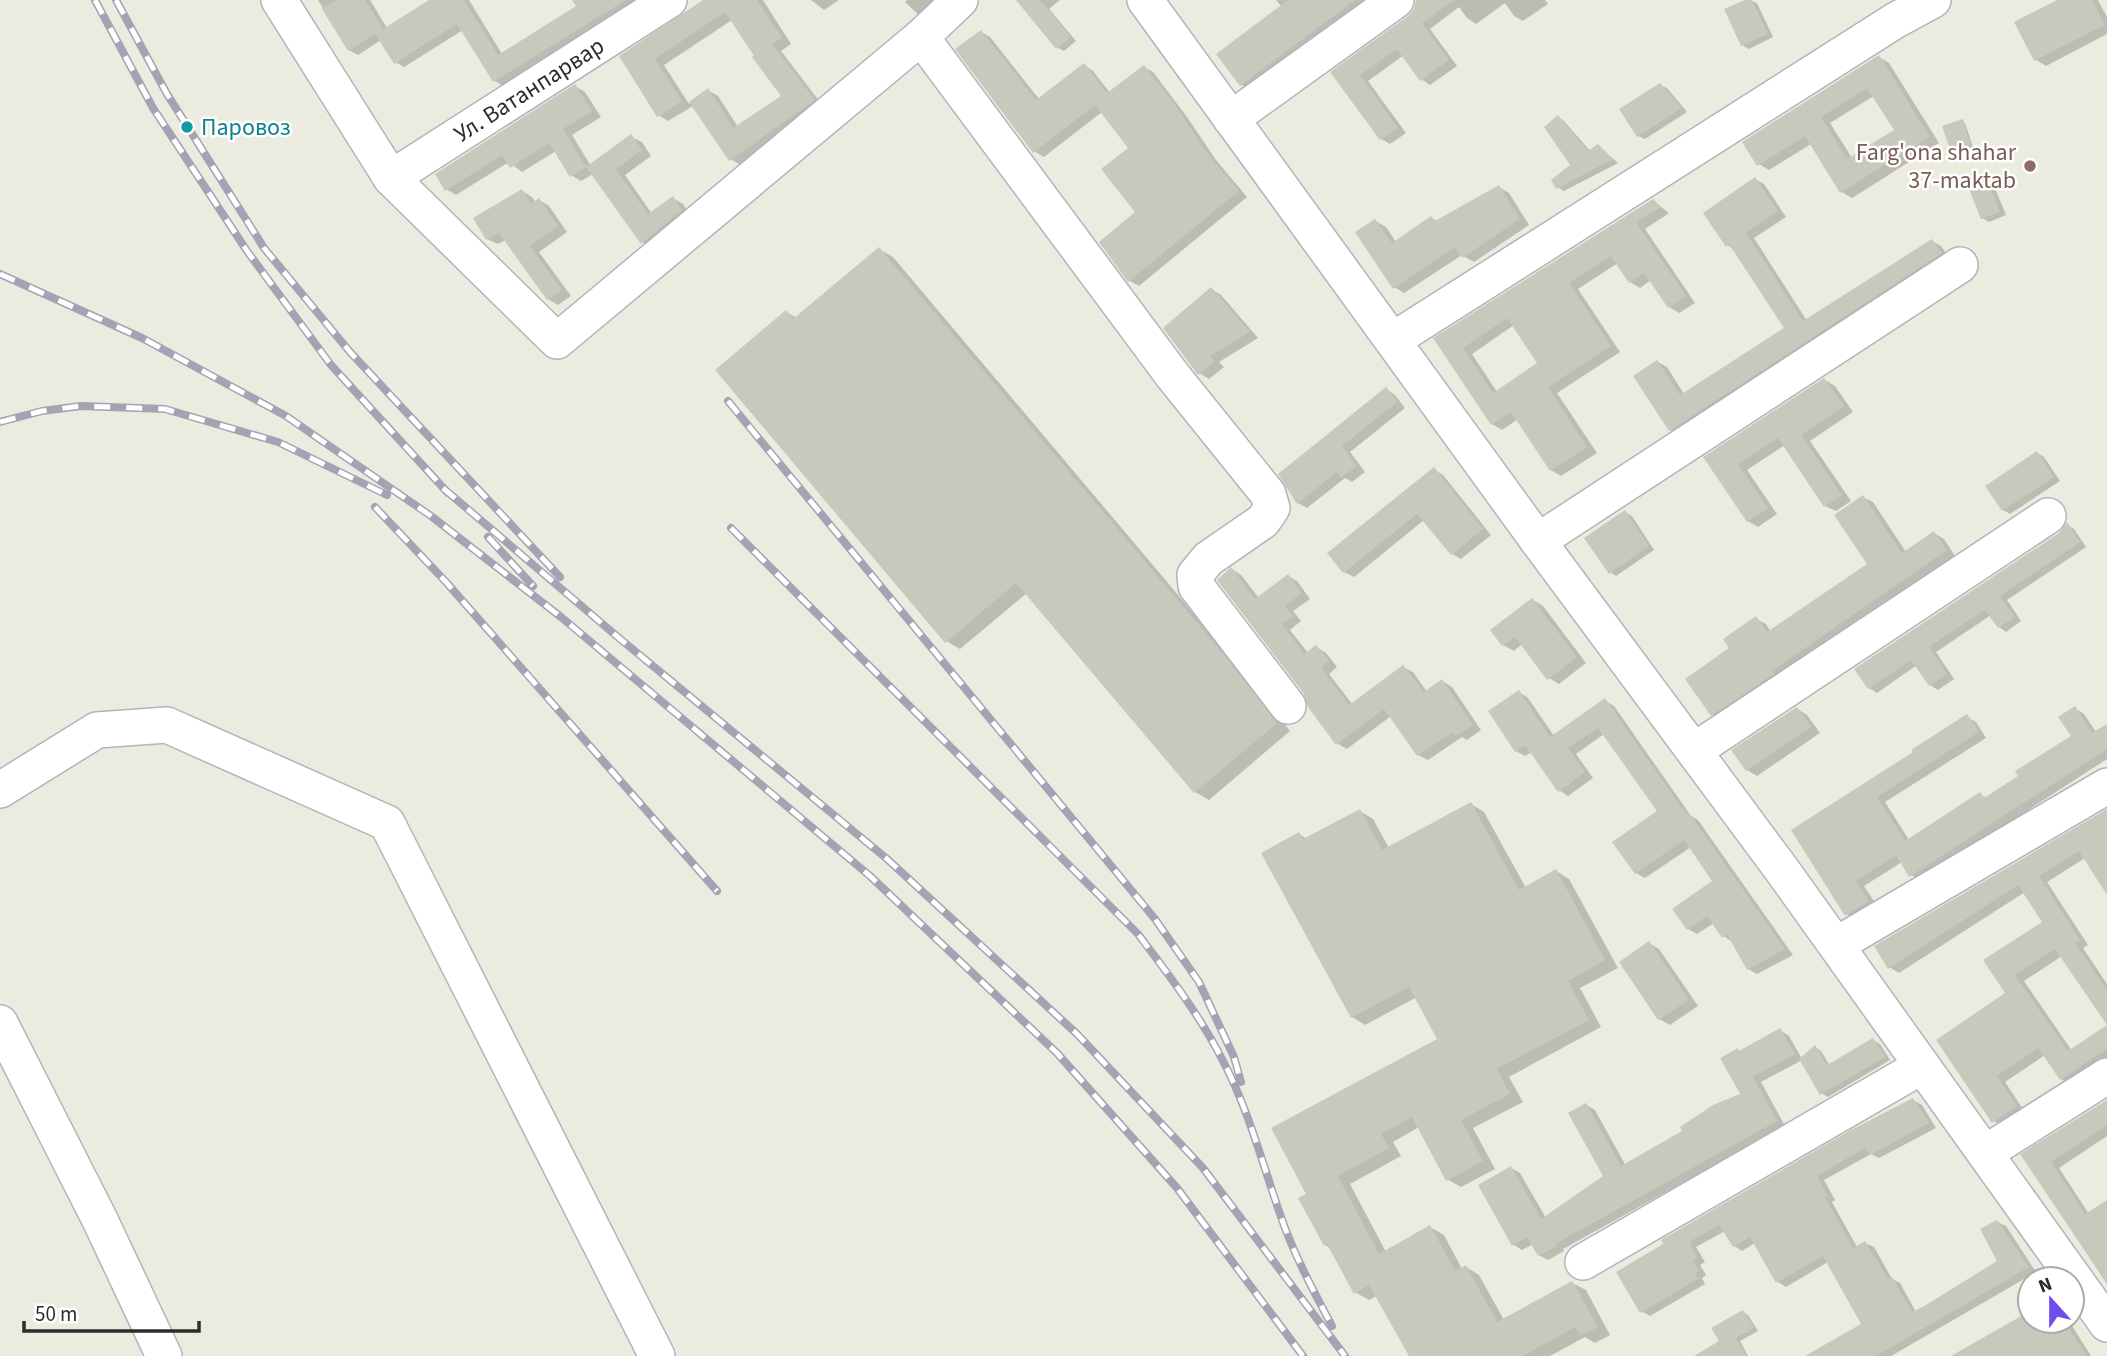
<svg xmlns="http://www.w3.org/2000/svg" width="2107" height="1356" font-family="'Source Sans 3',sans-serif">
<style>
.shadow{fill:#0003;fill-rule:evenodd}
.building{fill:#c8c8bd;fill-rule:evenodd}
.lines{fill:none;stroke-linecap:round;stroke-linejoin:round}
.minor-casing{stroke:#b5b2be;stroke-width:38}
.minor{stroke:#fff;stroke-width:35}
.rail-casing{stroke:#a6a2b4;stroke-width:8}
.rail{stroke:#fff;stroke-width:5;stroke-dasharray:16;stroke-linecap:butt}
.culture-dot{fill:#0f9aa8;stroke:#fff;stroke-width:2.5}
.education-dot{fill:#8d6e63;stroke:#fff;stroke-width:2.5}
.labels{text-anchor:middle;dominant-baseline:central;stroke-width:5;stroke-linejoin:round;paint-order:stroke}
.street-label{font-size:24px;fill:#2c2c2c;stroke:#fff}
.culture-label{font-size:24px;fill:#0d838f;stroke:#fff;text-anchor:start}
.education-label{font-size:24px;fill:#785e54;stroke:#fff;text-anchor:end}
</style>
<rect width="100%" height="100%" fill="#ecebdf"/>
<!-- shadow -->
<path class="shadow" d="M318,0h52l17,28 44,-28h38l33,54 76,-47 -4,-7h69l-140,86 -8,-5 -32,-51 -59,37 -9,-5 -14,-22 -23,15 -9,-5z
M709,0h54l28,44 -10,7 42,55 -82,59 -11,-6 -37,-53 -25,15 -10,-6 -37,-58zM732,20l52,77 -46,30 -20,-31 -10,-6 -19,14 -25,-39z
M811,0h28l-15,10z
M907,0h34l-19,18 -17,-16z
M1018,0h42l-11,9 27,32 -12,10 -6,-3z
M1276,0h101l-126,90 -9,-5 -23,-31 63,-47z
M1417,0h128l3,4 -25,17 -9,-5 -9,-13 -29,21 -9,-6 -8,-11 -29,22 27,37 -27,19 -9,-6 -17,-24 -36,26 38,52 -16,11 -9,-5 -48,-66 76,-55 7,-10z
M1749,0l8,3 16,34 -24,12 -7,-4z
M2061,0h37l9,17v17l-61,32 -10,-6z
M981,32l9,5 49,62 45,-34 9,6 17,22 34,-26 9,5 34,45 29,43 31,37 -108,89 -9,-5 -29,-38 36,-30 -7,-65 -28,-36 -58,45 -10,-6z
M1879,57l10,6 50,80 -87,55 -10,-6 -31,-48 -42,26 -10,-6zM1874,96l22,35 -44,27 -22,-35z
M1660,85l7,3 20,24 -42,27 -7,-3z
M575,86l10,6 16,25 -29,18 19,31 40,-29 11,5 9,14 -26,19 27,39 21,-16 10,6 8,12 -39,32 -10,-6 -49,-68 -12,7 -10,-6 -15,-24 -34,21 -13,-10 -53,33 -10,-6z
M1558,117l6,4 27,31 7,-6 20,17 -54,28 -7,-4 16,-21z
M1963,121l2,2 8,24 -18,6 -3,-2z
M1755,179l9,5 22,33 -32,21 53,83 125,-80 9,5 8,12 -270,177 -9,-5 -12,-68 9,5 17,27 102,-65 -51,-79 -8,-5z
M1988,183l6,3 12,29 -17,7 -7,-4z
M1499,187l10,6 20,32 -55,37 -12,-7 -58,38 -10,-6 -19,-66 11,6 10,15 36,-24 6,4z
M522,191l10,6 4,6 3,-3 10,6 18,26 -28,20 32,44 -13,9 -10,-6 -42,-59 -8,4 -11,-5z
M1653,201l16,12 -24,16 50,74 -16,10 -10,-6 -18,-27 -11,8 -10,-6 -12,-19 -40,26 42,63 -63,41 40,60 -36,23 -10,-6 -33,-51 -16,11 -10,-6 -57,-85zM1514,325l26,39 -43,28 -25,-38z
M879,249l14,8 345,409 52,65 -81,69 -14,-8 -168,-199 -67,56 -14,-8 -160,-329 11,6z
M1211,289l10,6 37,43 -39,24 5,5 -15,12 -10,-6z
M1825,380l10,6 18,26 -43,29 41,60 -15,10 -11,-5 -40,-61 -38,25 30,44 -19,13 -10,-6 -42,-64z
M1386,389l9,6 10,13 -55,44 15,20 -13,10 -7,-4 -38,30 -9,-5 -18,-29z
M2037,453l7,4 16,24 -50,33 -7,-4z
M1434,470l9,5 48,60 -30,24 -9,-5 -28,-34 -70,57 -10,-5z
M1863,497l10,5 33,50 28,-19 10,6 11,17 -234,164 -9,-6 20,-65 24,-30 10,5 5,8 98,-68z
M1625,512l7,4 22,34 -38,26 -6,-4z
M2067,525l7,4 12,18 -79,53 14,21 -15,11 -7,-5 -8,-12 -55,37 18,27 -16,11 -8,-5 -13,-20 -40,28 -8,-5 191,-154z
M1232,569l9,6 18,23 29,-22 9,5 13,18 -17,12 8,10 -11,9 18,23 8,-6 10,6 11,14 -8,7 24,31 50,-38 10,5 14,20 15,-11 10,6 29,43 -14,10 -5,-3 -34,23 -10,-5 -27,-39 -44,33 -9,-5z
M1533,600l10,6 43,57 -27,21 -10,-6 -27,-34 -8,7 -11,-6z
M1519,692l9,6 26,38 51,-35 9,5 77,110 7,4 95,135 -36,19 -9,-5 -15,-27 -10,-6 -9,-13 -17,11 -9,-5 27,-48 -24,-34 -46,31 -9,-5 24,-62 -56,-77 -28,20 17,24 -25,18 -9,-6 -27,-38 -7,4 -9,-5z
M2075,708l9,6 12,18 11,-6v33l-187,121 -9,-5 -9,-13 -38,24 13,20 -21,14 -9,-6 -54,-83 122,-78 52,-36 9,5 10,16 -101,64 24,38 71,-45 7,3 33,-21 53,-41z
M1797,709l10,6 13,18 -63,43 -10,-6z
M1471,804l13,8 42,76 30,-17 13,8 49,89 -38,20 21,39 -92,50 14,25 -50,26 22,41 -34,18 -14,-8 -28,-52 -26,15 8,14 -51,28 36,68 44,-25 14,8 18,34 4,-2 13,8 25,45 68,-37 14,7 24,45 -15,8 -10,-6 -35,19h-139l-34,-60 -8,4 -14,-8 -25,-44 -5,-3 -17,-50 131,-155 -22,-43 -52,28 -13,-8 -53,-183 8,5 53,-28 13,8 16,29z
M2107,811v81l-22,-34 -38,24 41,63 -5,3 24,36v38l-45,-66 -38,25 48,70 35,-24v33l-36,25 -10,-6 -16,-24 -40,27 20,30 -22,15 -9,-6 -56,-81 70,-47 -22,-33 58,-38 -19,-30 -126,81 -10,-6z
M1649,943l10,6 39,57 -28,19 -11,-6z
M1780,1030l9,6 13,23 13,-12 6,4 9,15 43,-26 7,4 10,16 -62,37 -7,-4 -19,-33 -41,22 24,44 -222,123 1,2 -16,9 -9,-5 -6,-11 -11,6 -8,-5 -3,-77 9,5 26,45 59,-42 -19,-71 9,5 31,56 117,-71 -2,-43z
M1913,1100l9,5 14,23 -57,30 -8,-4 -47,26 11,20 -3,2 25,45 8,-4 9,4 18,32 8,4 16,29 83,-50 -2,-40 9,4 30,46 -145,84h-65l38,-32 -36,-62 -42,25 -8,-5 -23,-39 -13,8 -8,-5 -9,-15 -29,16 9,15 -5,3 6,10 -4,3 3,6 -55,32 -9,-5 -22,-38z
M2107,1102v34l-48,32 30,46 18,-12v82l-84,-129z
M1743,1312l5,3 10,16 -18,10 8,15h-25z
M2030,1313v8h39l22,35h-137z"/>
<!-- building -->
<path class="building" d="M336,0h29l18,29 46,-29h35l34,55 78,-49 -4,-6h54l-133,82 -36,-58 -63,40 -19,-30 -27,17 -26,-42z
M703,0h54l25,38 -10,6 43,56 -86,61 -40,-59 19,-14 25,40 48,-32 -29,-39 2,-1 -29,-44 -70,47 27,42 -25,16 -38,-61z
M1016,0h24l31,37 -15,12z
M1288,0h67l-115,86 -24,-32z
M1416,0h38l-32,23 27,37 -29,21 -23,-32 -37,26 38,53 -18,12 -50,-68 78,-56 6,-7z
M1745,0h7l16,34 -27,12 -17,-37z
M2057,0h35l13,25 -71,36 -20,-39z
M981,30l55,70 48,-37 23,30 37,-28 34,44 29,44 32,38 -111,91 -29,-40 36,-30 -34,-43 27,-21 -33,-43 -62,48 -78,-104z
M1879,55l51,82 -90,56 -35,-57 -48,30 -15,-24zM1867,88l27,42 -47,29 -26,-42z
M1660,83l22,25 -45,29 -18,-28z
M575,84l17,27 -29,18 23,38 -16,10 -21,-34 -39,25 -8,-13 -57,36 -10,-17z
M1558,115l30,36 10,-7 15,15 -57,30 -5,-9 19,-15 -26,-38z
M1963,119l8,27 -20,6 -9,-26z
M631,134l11,16 -26,19 32,45 25,-18 9,14 -41,34 -55,-77z
M1755,177l23,34 -32,22 57,88 129,-82 10,14 -273,178 -36,-55 24,-16 23,35 104,-67 -55,-84 -3,3 -23,-34z
M1988,181l12,31 -19,7 -12,-30z
M1499,185l21,34 -58,39 -7,-11 -62,42 -38,-57 20,-13 17,24 39,-27 4,5z
M522,189l9,15 8,-6 19,28 -28,20 32,44 -15,10 -48,-67 -13,7 -13,-22z
M1653,199l8,8 -25,15 50,74 -18,12 -24,-35 -15,10 -18,-27 -42,27 42,63 -63,41 39,60 -37,24 -39,-59 -20,13 -58,-87zM1507,318l30,45 -44,30 -30,-45z
M879,247l346,409 52,67 -83,70 -178,-210 -71,60 -230,-273 71,-60 7,9z
M1211,287l39,45 -40,24 5,5 -17,14 -35,-47z
M1824,378l20,28 -43,29 41,60 -18,12 -46,-69 -40,26 30,44 -21,14 -44,-65z
M1386,387l11,15 -55,44 15,20 -16,12 -4,-6 -40,32 -19,-30z
M2037,451l17,26 -52,34 -17,-25z
M1434,467l49,62 -32,26 -34,-41 -74,59 -16,-20z
M1863,495l39,58 32,-22 13,19 -175,121 2,3 -63,42 -26,-37 44,-31 -6,-9 33,-23 11,16 100,-68 -33,-49z
M1625,510l24,36 -40,28 -25,-36z
M2067,522l13,20 -80,54 15,21 -17,11 -13,-18 -56,37 18,27 -18,12 -18,-26 -43,29 -14,-20 205,-136z
M1231,567l24,32 33,-25 14,19 -17,13 8,10 -11,8 22,30 12,-9 13,16 -8,7 28,37 54,-40 21,27 18,-13 31,46 -17,11 -3,-4 -36,24 -33,-47 -48,36 -28,-38 -4,-13 -87,-114z
M1532,598l45,59 -30,23 -32,-43 -13,9 -12,-16z
M1519,690l31,47 55,-39 81,116 3,-1 96,136 -38,21 -20,-36 -5,4 -15,-22 -20,14 -15,-21 40,-28 -28,-41 -49,34 -23,-32 45,-31 -59,-83 -30,20 17,24 -27,20 -33,-47 -10,7 -27,-41z
M2075,706l17,27 15,-9v25l-198,128 -13,-22 -40,26 13,20 -24,15 -54,-86 122,-78 -2,-2 56,-36 12,18 -102,65 28,44 75,-49 4,6 34,-22 -3,-5 56,-35 -13,-19z
M1797,707l14,20 -65,44 -15,-21z
M1471,802l48,88 37,-21 49,91 -37,21 21,39 -92,49 13,25 -49,26 22,41 -37,20 -34,-64 -31,17 8,14 -51,28 41,78 51,-29 25,46 11,-6 31,57 75,-41 26,46 -18,9 -5,-9 -52,29h-114l-40,-71 -15,9 -27,-50 -3,2 -26,-48 8,-4 -35,-66 166,-89 -28,-52 -58,31 -90,-165 38,-21 4,7 57,-30 22,41z
M2107,809v86l-28,-44 -40,25 41,64 -5,3 32,47v59l-47,31 -22,-32 -41,28 20,30 -25,17 -56,-83 69,-47 -22,-33 59,-38 -24,-37 -130,84 -14,-23zM2055,949l52,76 -39,26 -53,-76z
M1649,941l40,59 -31,20 -39,-58z
M1780,1028l15,26 -42,23 24,44 -222,123 2,2 -19,10 -11,-19 -15,9 -34,-61 33,-19 30,53 62,-43 -35,-63 18,-10 35,63 61,-35 -2,-4 33,-22 27,-11 -20,-36 18,-10 1,3z
M1873,1038l12,19 -65,38 -21,-36 16,-14 12,20z
M1913,1098l16,25 -59,32 -5,-7 -48,28 11,20 -3,1 28,51 12,-7 23,38 4,-2 20,35 14,-7 71,-44 -17,-32 17,-9 32,47 -153,89h-71l56,-32 -38,-68 -47,27 -26,-46 -17,10 -14,-22 -30,17 8,16 -4,2 6,11 -4,2 3,6 -58,34 -24,-41 47,-28 -2,-4 188,-109z
M2107,1100v25l-56,37 34,52 22,-14v84l-87,-130z
M1743,1310l11,18 -18,10 10,18h-52l25,-15 -8,-13z
M2030,1311v10h34l23,35h-136z"/>
<g class="lines">
<defs>
<g id="minor">
<path d="M279,0l112,178 166,163 364,-304 39,-37"/>
<path d="M1145,0l393,541 244,329 325,454"/>
<path d="M921,37l252,339 95,118 4,14 -9,13 -55,38 -13,16 1,11 92,120"/>
<path d="M1231,119l165,-119"/>
<path id="s1" d="M391,178l278,-178"/>
<path d="M1393,340l503,-320 37,-20"/>
<path d="M1538,541l422,-276"/>
<path d="M1695,750l353,-234"/>
<path d="M0,790l97,-60 70,-5 220,98 270,533"/>
<path d="M1836,945l271,-159"/>
<path d="M0,1023l100,197 64,136"/>
<path d="M1985,1153l122,-77"/>
<path d="M1583,1262l339,-196"/>
</g>
</defs>
<!-- minor casing -->
<use href="#minor" class="minor-casing"/>
<!-- minor -->
<use href="#minor" class="minor"/>
<defs>
<path id="rail" d="M95,0l58,108 94,143 84,114 117,128
M116,0l51,94 97,154 86,104 210,225
M0,274l142,64 144,78 145,100 130,101 309,259 187,177 120,135 126,168
M728,401l427,518 44,63 35,75 7,25
M0,422l42,-11 39,-5 84,3 113,33 109,53
M443,488l176,150 267,220 191,176 126,134 142,188
M375,507l71,75 271,309
M731,528l407,406c30,40 61,80 84,125 26,49 40,103 58,155 13,39 33,76 52,112
M488,537l45,49"/>
</defs>
<!-- rail casing -->
<use href="#rail" class="rail-casing"/>
<!-- rail -->
<use href="#rail" class="rail"/>
</g>
<!-- markers -->
<circle class="culture-dot" cx="187" cy="127" r="7"/>
<circle class="education-dot" cx="2030" cy="166" r="7"/>
<g class="labels">
<!-- street labels -->
<g class="street-label">
<text stroke="none"><textPath href="#s1" startOffset="164">Ул. Ватанпарвар</textPath></text>
</g>
<!-- culture labels -->
<g class="culture-label">
<text x="201" y="127">Паровоз</text>
</g>
<!-- education labels -->
<g class="education-label">
<text x="2016" y="152">Farg'ona shahar<tspan x="2016" dy="28">37-maktab</tspan></text>
</g>
</g>
<!-- north arrow -->
<g transform="translate(2051 1300) rotate(339)"><circle r="33" fill="#ffffff" stroke="#ababab" stroke-width="2"/>
<path d="M0-5L12 26L0 18L-12 26Z" fill="#6d4deb"/>
<text y="-10" font-size="19" font-weight="bold" text-anchor="middle" fill="#2c2c2c">N</text>
</g>
<!-- scale -->
<path d="M24 1321v10h175v-10" fill="none" stroke="#2c2c2c" stroke-width="3.5"/>
<text x="35" y="1321" font-size="21" fill="#2c2c2c" stroke="#ffffff" stroke-width="5" paint-order="stroke">50 m</text>
</svg>
